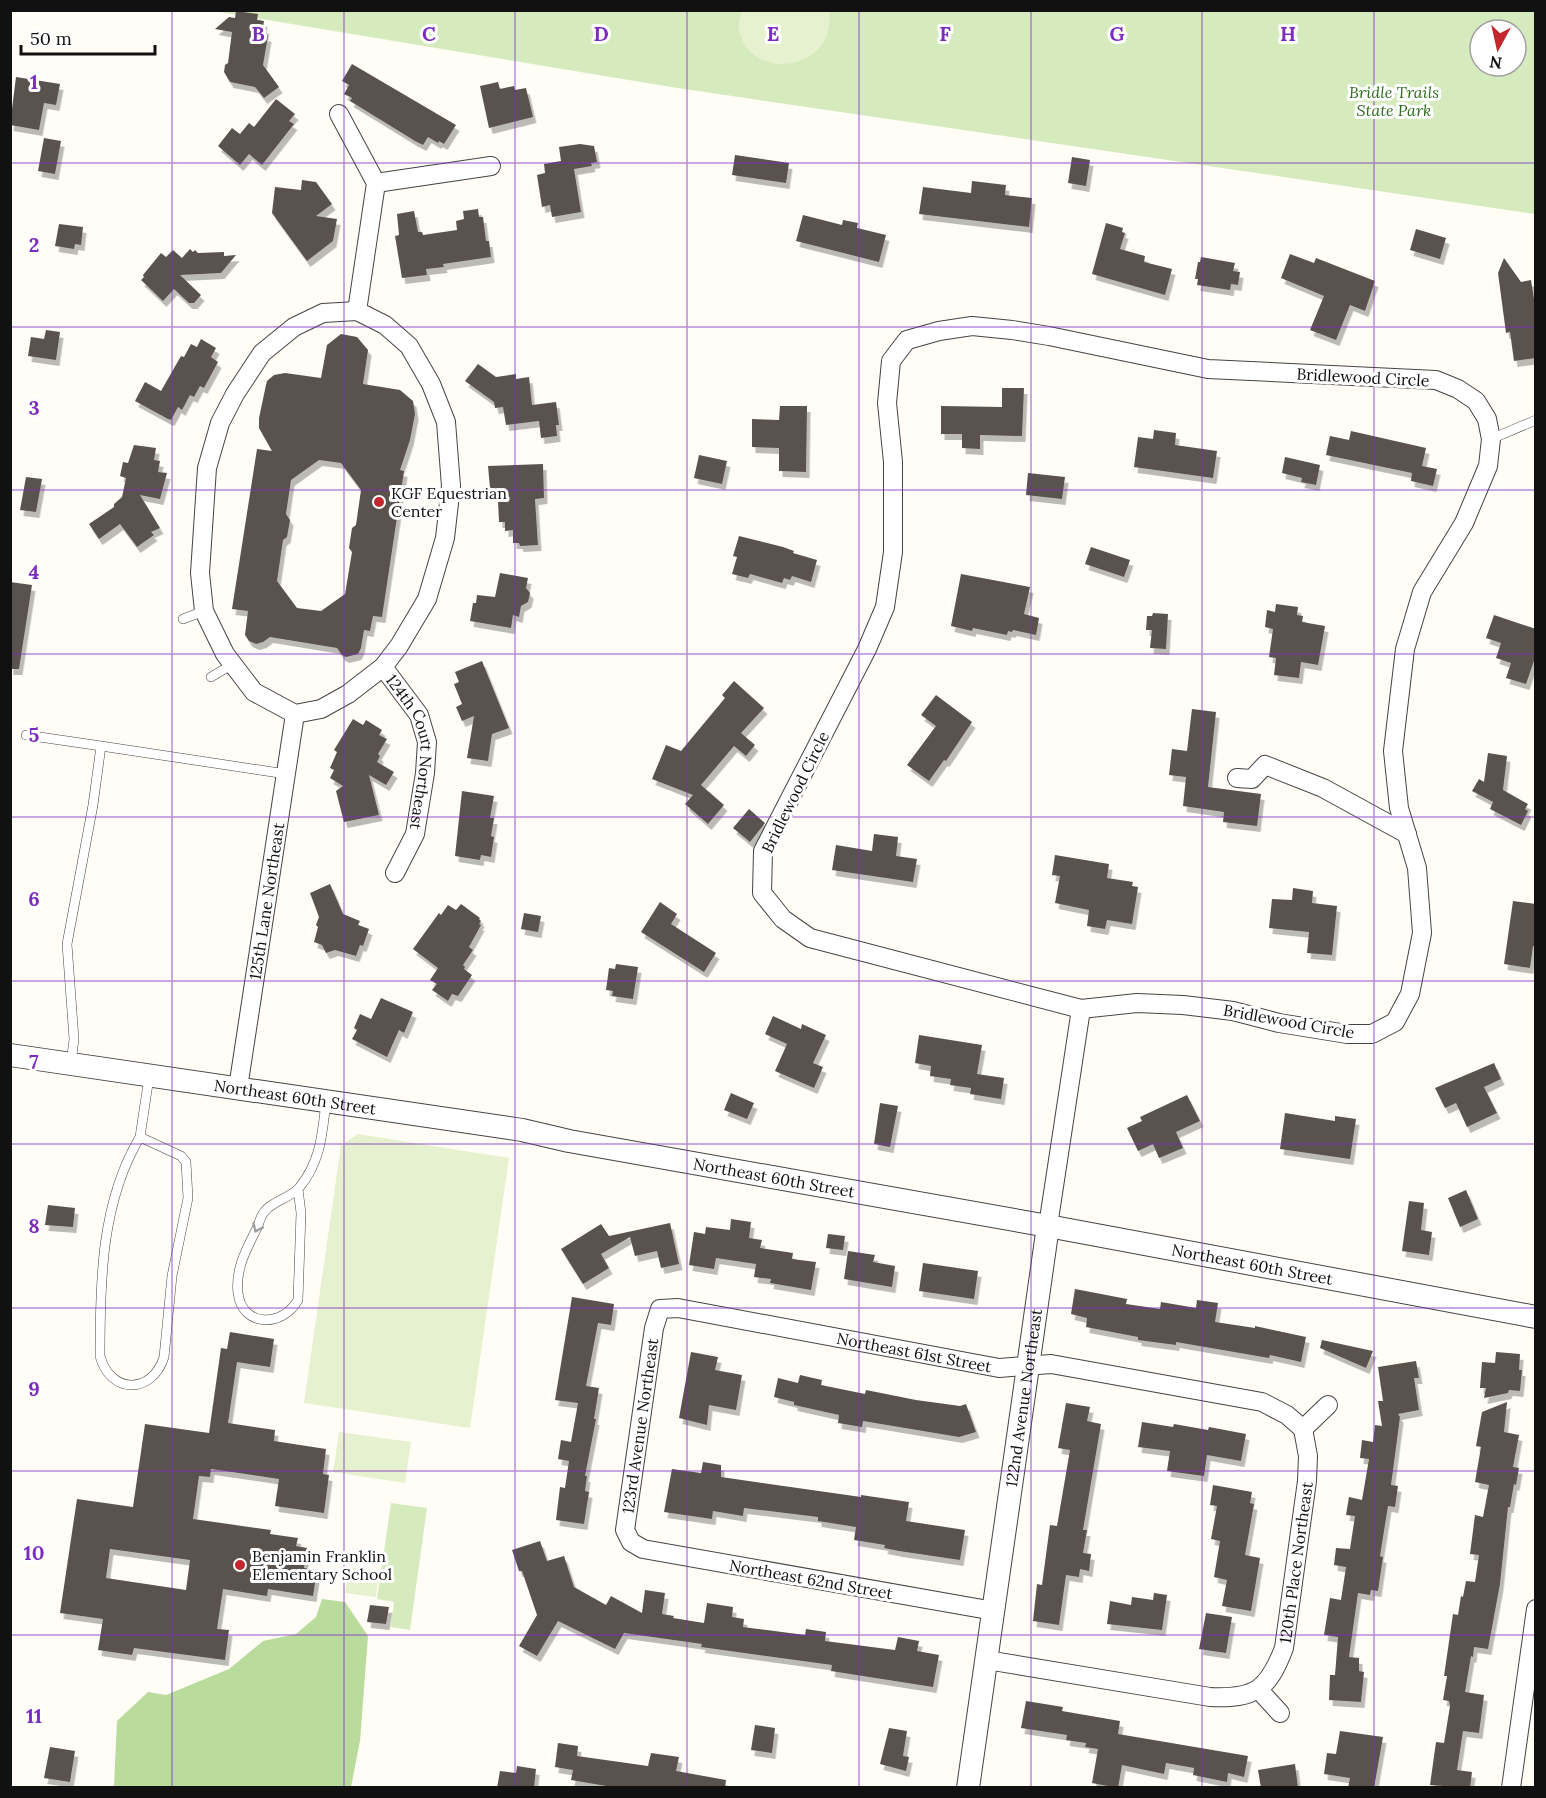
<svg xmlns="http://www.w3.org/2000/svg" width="1546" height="1798" font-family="Lora,serif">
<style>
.green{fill:#d5ebbd;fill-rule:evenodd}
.forest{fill:#b9dc9c}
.pitch{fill:#e6f2cf}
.building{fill:#5a524d;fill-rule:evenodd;filter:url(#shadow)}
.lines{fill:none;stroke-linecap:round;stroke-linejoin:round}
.service-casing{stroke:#444;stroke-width:10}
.minor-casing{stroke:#444;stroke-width:20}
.tertiary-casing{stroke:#444;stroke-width:24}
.service{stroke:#fff;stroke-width:9}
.minor{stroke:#fff;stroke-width:18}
.tertiary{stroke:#fff;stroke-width:22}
.oneway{stroke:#a0a0a0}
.grid{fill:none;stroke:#7b2cbf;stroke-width:1.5;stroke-opacity:0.55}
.poi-dot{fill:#c4262e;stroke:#fff;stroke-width:2}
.labels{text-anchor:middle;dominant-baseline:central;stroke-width:6;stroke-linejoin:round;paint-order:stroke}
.park-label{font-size:16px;font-style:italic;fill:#2f6b1f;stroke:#fff}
.street-label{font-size:16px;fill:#111;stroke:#fff}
.poi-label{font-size:16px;fill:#111;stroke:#fff;text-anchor:start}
.grid-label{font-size:20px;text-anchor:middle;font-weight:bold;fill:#7b2cbf;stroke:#fff;stroke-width:6;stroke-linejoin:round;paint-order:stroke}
</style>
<defs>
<filter id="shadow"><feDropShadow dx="3.5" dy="6" stdDeviation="0" flood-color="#0004"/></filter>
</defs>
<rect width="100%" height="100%" fill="#fffdf5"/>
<!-- green -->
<path class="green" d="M214,11h1321v203l-864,-127zM1480,30h36v36h-36z
M391,1503l36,5 -17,122 -19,-3 3,-25 -17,-3z"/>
<!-- forest -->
<path class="forest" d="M322,1599l23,3 23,34 -8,105 -9,46h-237l3,-66 31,-29 18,3 63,-26 34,-28 33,-7 20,-17z"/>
<!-- pitch -->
<path class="pitch" d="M741,11h89c-1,9 -1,23 -6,31 -22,33 -78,29 -85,-13 -1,-6 2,-13 2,-18z
M358,1134l151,24 -39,270 -166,-25 37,-258z
M339,1432l72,10 -6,41 -72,-11z
M349,1567l30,4 -3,26 -31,-4z"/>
<!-- building -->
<path class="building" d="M236,11l22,3 -1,6 7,1 -1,6 3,1 -2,7 4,1 -5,29 16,22 -15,11 -9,-11 -25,-5 -6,-10 1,-7 3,-2 4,-31 -17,-3 14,-12 6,1z
M352,64l104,61 -12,19 -5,-3 -1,2 -10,-6 -5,8 -8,-4 -65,-40 2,-3 -8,-4 5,-9 -7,-4z
M16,77l44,7 -4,21 -12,-2 -5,27 -29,-5z
M498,82l2,7 14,-3 1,4 11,-2 7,29 -44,11 -9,-42z
M276,99l19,15 -6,7 5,3 -32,41 -13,-11 -9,11 -22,-19 14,-18 8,6 9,-11 5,4z
M44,138l17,3 -6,33 -17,-3z
M580,144l14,2 3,16 -6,1 1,3 -18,3 7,43 -29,5 -2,-12 -8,2 -5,-32 8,-2 -1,-9 17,-3 -2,-14z
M735,155l54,8 -3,20 -54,-8z
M1072,157l18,3 -4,26 -18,-3z
M302,180l14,2 16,22 -16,12 21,3 -4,22 -26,20 -35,-48 3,-26 26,3z
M972,181l34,4 -1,10 27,3 -3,29 -110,-13 4,-27 48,6z
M478,209l1,8h4l3,24h3l2,16 -48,7 1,3 -18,2 1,6 -25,3 -7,-42 4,-1 -2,-21 17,-3 4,21h4l1,3 34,-5 -1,-9 8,-2 -1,-8z
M803,215l39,10 1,-5 15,3 -1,5 29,7 -7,27 -83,-21z
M1106,223l17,5 -1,4 3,1 -5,16 25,7 -1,6 28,7 -7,26 -73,-21z
M59,224l24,3 -2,18 -6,-1 -1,5 -19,-3z
M1416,229l30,9 -6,21 -30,-9z
M190,249l3,3 2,-2 3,3 26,-1v4l12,-1 -15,18 -41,2 21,20 -7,8h-5l-15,-14 -11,12 -22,-21 3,-3 -1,-2 18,-22 5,4 7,-7 9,8z
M1290,254l24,9 2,-5 59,23 -10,30 -15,-6 -14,35 -26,-10 14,-34 -43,-18z
M1201,257l34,6 -2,8 7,1 -2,13 -7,-1 -1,6 -33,-5 1,-6h-3l3,-17h2z
M1504,258l17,24 10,-2 5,32v46l-22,3 -4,-29 -4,1 -8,-60z
M46,330l14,2 -4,28 -28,-4 3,-19 13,2z
M341,334l16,3 11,13 -5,34 37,6 13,11 2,13 -5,26 -10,30 4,1 -22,146 -9,-1 -3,15 -6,-1 -3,18 -3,6 -12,3 -4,-2 -5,-7 -67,-11 -7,5 -7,2 -7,-3 -4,-6 3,-24 -16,-2 25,-160 15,2 -13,-23v-10l7,-33 1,-4 7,-6 11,-2 36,5 6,-33zM319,460l22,3 20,27 -5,35 -4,3 -3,20 3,4 -7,42 -24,17 -24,-3 -20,-27 6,-41 4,-3 3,-17 -4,-6 5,-34z
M201,339l15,9 -5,9 7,5 -14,26 -4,-2 -6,11 -4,-2 -8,15 -4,-3 -7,13 -3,-1 -33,-18 10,-19 16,9 20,-35 3,1 7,-13 6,3z
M478,364l18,13 20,-3v5l13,-2 3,28 24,-3 3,23h-3l1,11 -16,2 -2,-17 -33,4 -3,-18 -8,1 -1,-6 -29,-21z
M1002,388h22l-2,48 -42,-1v14l-18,-1v-14h-21v-28l61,1z
M780,406h27l-1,66 -27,-1v-23l-27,-1v-28l27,1z
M1154,430l22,3 -1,12 42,6 -4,27 -79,-11 4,-30 15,2z
M1351,431l75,17 -4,18 15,3 -4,17 -22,-5 1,-8 -86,-18 4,-19 19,4z
M134,445l22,3 -2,12 6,1 -2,11 9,1 -7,26 -20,-4 20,33 -9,4 3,3 -17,12 -17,-23 -21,15 -10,-15 25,-17v-3l8,-7 4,-19 -6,-2 3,-14 5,1z
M699,455l28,6 -5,23 -28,-6z
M1285,457l35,8 -4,20 -15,-3 1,-4 -20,-5z
M543,464l1,34 -9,1 3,46 -18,1 -1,-3h-6v-13l-8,1v-9h-6l-1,-21h-2l-1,-13h-5l-2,-22z
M1028,473l37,4 -3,22 -36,-4z
M26,477l16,2 -6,33 -16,-2z
M739,536l44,11 11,4 -1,2 24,7 -6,22 -19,-6 -2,4 -6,-2 -2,5 -32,-9 -2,4 -16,-4 5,-17 -4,-1z
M1091,547l39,13 -6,17 -39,-13z
M500,573l28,5 -2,10 4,5 -2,9 -7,4 -2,11 -6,-2 -2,13 -41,-7 3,-18h3l1,-8 18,2z
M961,574l69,13 -6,27 15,4 -3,17 -23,-5 -1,2 -4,-1 -1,4 -34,-7 -1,3 -21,-5z
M10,582l22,3 -13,84h-9z
M1276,604l22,3 -1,8 6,1 -1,6 23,4 -7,39 -17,-3 -2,16 -25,-3 2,-17 -7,-1 4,-28 -8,-2 2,-17 8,2z
M1153,613l15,1 -2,35 -16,-1 2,-18h-6l1,-14h5z
M1494,615l42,14v26l-10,29 -20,-6 5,-15 -15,-5 5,-15 -15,-5z
M482,661l27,67 -17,6 -4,27 -21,-3 7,-42 -12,5 -6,-14 6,-3 -8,-20 5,-2 -4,-10z
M734,681l30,27 -23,25 14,12 -9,11 -12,-10 -33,39 23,20 -16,19 -23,-20 8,-9 -41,-16 14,-34 15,6 44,-53 -3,-3z
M936,695l36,27 -26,39 -2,-1 -15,21 -22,-16 29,-39 -15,-11z
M1192,709l24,3 -8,75 53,7 -4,32 -34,-4 1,-10 -41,-6 3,-29 -17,-2 3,-26 15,2z
M353,719l10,6 3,-5 16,10 -3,5 8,4 -9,15 2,2 -3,6 17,10 -8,13 -17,-10 10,40 -35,7 -8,-31 7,-5 -13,-8 4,-8 -4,-2 7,-16 -3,-2z
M1488,753l19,3 -4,34 25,14 -3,5 3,2 -7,14 -31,-16 3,-7 -21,-11 7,-12 5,3z
M462,791l32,5 -4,22h4l-3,18 3,1 -3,20 -10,-2 -1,5 -25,-4z
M749,809l16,14 -15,19 -17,-14z
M874,834l24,3 -2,19 21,3 -4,23 -81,-12 4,-25 36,6z
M1055,855l54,9 -2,14 26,4 -1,4 6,1 -6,37 -25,-4 -2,9 -18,-3 2,-16 -34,-7 5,-27 -8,-1z
M330,884l13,30 17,7 -2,4 11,4 -6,17 -3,-1 -4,11 -21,-6 -9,3 -4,-8 -8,-3 4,-15 -2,-2 3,-8 -9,-24z
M1293,888l20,3 -1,12 25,3 -5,49 -25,-2 2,-21 -40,-4 3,-29 20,1z
M1513,901l23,3v43l-3,-1 -3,22 -26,-4z
M660,902l17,12 -6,10 45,29 -12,19 -63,-40z
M461,904l19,14 -1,1 2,2 -2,3 2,1 -12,22 4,3 -10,15 2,2 -1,2 8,6 -14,21 -6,-2 -4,7 -16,-11 5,-6 -7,-4 8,-12 -25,-19 26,-36 2,2 7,-10 8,5z
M524,913l17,3 -3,16 -17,-3z
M616,964l22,3 -5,32 -21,-3 1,-5 -7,-1 3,-22 6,1z
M381,998l32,14 -9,21 -5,-3 -12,27 -35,-18 5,-9 -3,-2 6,-14 11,5z
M773,1016l28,13 1,-5 24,11 -13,28 10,4 -9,21 -39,-17 12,-27 -22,-10z
M919,1035l63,10 -5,29 27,4 -3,21 -31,-5 1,-6 -21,-3 1,-6 -21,-3 1,-10 -16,-3z
M1494,1063l7,16 -17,8 13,26 -30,14 -11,-24 -11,5 -10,-20z
M731,1093l23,10 -7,16 -23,-9z
M1187,1095l13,26 -24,11 7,16 -24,10 -6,-14 -15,7 -11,-23 15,-7 -2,-4z
M880,1103l18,3 -8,41 -16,-3z
M1285,1113l50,8v-5l21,3 -6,40 -70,-10z
M1466,1190l12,29 -18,8 -12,-29z
M1409,1201l15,2 -3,27 11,2 -3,23 -27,-4z
M48,1205l27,3 -2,19 -28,-2z
M731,1219l20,3 -2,16 13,2 -2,8 33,5 -1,6 24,3 -5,28 -41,-7 1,-4 -17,-2 2,-13 -40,-6 -2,11 -25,-4 5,-33 11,2 1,-7 24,3z
M670,1223l9,41 -18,4 -4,-17 -22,5 -5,-19 -29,17 8,14 -26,16 -22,-35 40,-25 8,12z
M828,1234l17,2 -2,14 -17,-2z
M848,1251l27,4 -2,7 22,4 -3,21 -48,-8z
M923,1263l55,8 -4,28 -55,-8z
M1075,1289l52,10 -1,5 34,5 1,-7 35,6 1,-8 21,3 -3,19 40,6v-2l51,11 -5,25 -31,-7 -1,3 -93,-16v3l-38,-5v-3l-52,-10 1,-9 -16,-4z
M572,1297l42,7 -3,21 -13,-2 -12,63 13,2 -5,31h2l-11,57h2l-2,15 4,1 -5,32 -28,-4 4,-33 5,1 4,-27 -11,-2 3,-19 10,2 7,-39 -23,-3z
M230,1332l44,7 -4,28 -33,-5 -9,61 47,7 -1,11 52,8 -3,25 6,1 -5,38 -49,-7 4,-27 -68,-10 -1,8 -11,-1 -6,43 78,11 -1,4 28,4 -2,8 11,2 -3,20 13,2 -4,26 -45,-7 -1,7 -44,-7 -6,40 12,1 -4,30 -91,-12 -2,7 -34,-5 5,-31 -43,-6 17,-114 56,8 12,-83 64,9 12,-85 6,1zM110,1549l80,11 -4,30 -80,-12z
M1322,1340l51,11 -7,17 -46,-20z
M691,1352l27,5 -3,13 27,5 -6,35 -27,-5 -2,20 -28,-7z
M1496,1352l24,2 -1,16h3l-2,21 -11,-1 -1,3 -24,5 2,-10h-6l2,-26 13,1z
M1416,1361l3,17h-5l5,32 -21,4 2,3 -9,68 7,1 -3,21 -7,-1 -8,50 3,1 -5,34 -7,-1 -1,5 -12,-2 -9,64 10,1v13l5,1 -3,30 -32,-2 1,-25h5l3,-38 -14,-2 6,-37 11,2 5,-33 -12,-2 2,-17 14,1 5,-33 -9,-1 3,-18 13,3 7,-41 -9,-1 2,-18 11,2 2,-17 7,1 -4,-25h5l-5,-34z
M800,1375l22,5 -1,5 44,9 1,-4 50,10 44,6 6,-2 10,28 -17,5 -96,-16 -1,6 -24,-4 1,-8 -45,-10v-3l-20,-5 4,-19 20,5z
M1507,1402l-3,30 15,3 -6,32 6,1 -3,17 -2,-1 -4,23h-2l-8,77 -12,65 -14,-2 -1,10 -2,-1 -6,36 19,3 -5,38 -16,-2 -6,39 15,2 -2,16 -40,-3 6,-43 8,1 6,-37 -1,-5 -6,-1 4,-24h-3l9,-62 5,1 3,-19 2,1 3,-16 9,1 4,-27 -9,-1 5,-39 8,2 6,-32 -14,-3 6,-35 -5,-1 6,-34z
M1066,1403l24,4 -3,14 14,3 -18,106h4l-4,23 8,1 -2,17 -9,-2 -1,8 -13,-2 -7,50 -26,-4 4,-37 5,1 8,-60 7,1 13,-76 -12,-2z
M1142,1422l31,5 1,-3 34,6 1,-3 37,7 -5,27 -34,-6 -3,21 -37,-5 3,-20 -32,-4z
M703,1462l18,3v12l140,20v-2l48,7 -3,19 59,9 -5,30 -61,-9 -15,-3 1,-3 -31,-5 2,-13 -38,-6v-4l-74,-9 -1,8 -30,-5 -1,8 -48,-7 8,-43 29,4z
M1213,1485l39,7 -2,11 4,1 -9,51 15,3 -9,53 -29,-5 5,-26 -13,-3 6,-36 -9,-2 6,-33 -7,-1z
M540,1541l7,20 17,-5 10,31 32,18 5,-9 31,17 3,-23 20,3 -3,21 12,2 -1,2 31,5 3,-20 26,4 -1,10 12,2 -1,8 62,8 1,-6 20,3 -1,9 70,9 3,-13 21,4 -2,10 22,4 -6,32 -102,-16 1,-6 -131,-18 1,-3 -78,-11 -9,16 -57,-28 -21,35 -18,-10 18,-31 -15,-44h-3l-7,-21z
M1154,1593l13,2 -5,35 -55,-6 3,-23 21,4 1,-8 21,3z
M370,1605l19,2 -3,17 -19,-2z
M1206,1613l26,4 -6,36 -27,-4z
M1026,1701l37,6 -1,4 58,10 -2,13 130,22 -4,21 -16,-4 -1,9 -34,-7 1,-7 -28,-5 -2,11 -42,-9 -4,23 -26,-5 6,-34 -13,-2 1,-4 -20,-3 1,-5 -46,-7z
M755,1725l20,3 -3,25 -21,-3z
M889,1728l18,3 -4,25 6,1 -3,14 -26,-7z
M1340,1731l43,6 -9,51h-26l2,-10 -26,-4 3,-21 9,1z
M558,1743l20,3 -1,10 71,10 3,-13 28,4 -3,14 50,9 -1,8h-107l-47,-8 2,-10 -18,-3z
M50,1747l25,4 -5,31 -26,-4z
M1295,1764l3,24h-37l-3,-18z
M517,1766l19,3 -2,19h-37l3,-17 16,2z"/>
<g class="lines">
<defs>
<path id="service" d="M1491,439l45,-19
M183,619l21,-8
M211,677l22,-13
M26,735l75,11
M71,1063l3,-24 -7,-95 26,-139 8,-59 185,28
M140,1137l41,19 5,6 2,36 -16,78 -8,81c-12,38 -54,37 -64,-1 0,-75 1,-154 40,-219z
M140,1137l9,-60
M298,1189l3,24 -3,87c-16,28 -56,27 -60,-7 -3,-24 9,-45 19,-65 2,-5 4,-13 8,-17 8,-10 25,-13 34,-23 22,-27 23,-53 27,-86"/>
<g id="minor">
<path d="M339,114l37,69 -19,128"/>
<path d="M376,183l115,-17"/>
<path d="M357,311l28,14 24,21 22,38 15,38 5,64 -6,52 -18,61 -28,47 -16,21 -35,27 -27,15 -26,5 -41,-22 -29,-38 -21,-43 -4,-38 7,-105 13,-45 15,-29 27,-41 32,-26 29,-14z"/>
<path d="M972,326l40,4 37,6 159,33 228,11 22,9 18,12 11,18 4,20 -3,27 -24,57 -42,69 -17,57 -12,102 6,57 18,60 5,65 -12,61 -15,28 -23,12h-25l-68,-11 -46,-12 -50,-6 -46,-2 -56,6 -271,-71 -27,-19 -21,-26 1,-42 104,-202 18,-42 8,-55v-90l-6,-59 4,-42 16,-21 32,-9z"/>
<path id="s1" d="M383,667l36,48 8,27 -2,31 -10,61 -20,39"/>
<path d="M1237,778l15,1 13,-14 58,23 84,46"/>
<path id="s2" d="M238,1088l57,-374"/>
<path d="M1048,1226l33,-217"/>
<path d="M1303,1429l25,-24"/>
<path id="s3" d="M994,1611l-351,-62 -12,-7 -6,-12 29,-202 6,-19 18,-1 321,60 52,-4 211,38 25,13 16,14"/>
<path id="s4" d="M987,1660l223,37c45,2 58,-7 74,-49l23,-167 1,-25 -5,-27"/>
<path d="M1259,1690l21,23"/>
<path d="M1511,1788l25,-179"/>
</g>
<g id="tertiary">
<path id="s5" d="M10,1055l512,75 47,11 479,85 488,91"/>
<path id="s6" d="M968,1788l80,-562"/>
</g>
</defs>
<!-- service casing -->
<use href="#service" class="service-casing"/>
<!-- minor casing -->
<use href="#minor" class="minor-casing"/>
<!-- tertiary casing -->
<use href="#tertiary" class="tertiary-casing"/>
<!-- service -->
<use href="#service" class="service"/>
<!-- minor -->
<use href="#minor" class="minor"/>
<!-- tertiary -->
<use href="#tertiary" class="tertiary"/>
</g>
<!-- one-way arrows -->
<defs><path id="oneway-chevron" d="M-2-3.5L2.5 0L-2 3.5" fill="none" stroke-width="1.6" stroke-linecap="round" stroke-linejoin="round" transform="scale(1.5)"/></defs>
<use class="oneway" href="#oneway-chevron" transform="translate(257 1228) rotate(115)"/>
<!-- grid -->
<path class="grid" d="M172,10v1778M344,10v1778M515,10v1778M687,10v1778M859,10v1778M1031,10v1778M1202,10v1778M1374,10v1778M10,163h1526M10,327h1526M10,490h1526M10,654h1526M10,817h1526M10,981h1526M10,1144h1526M10,1308h1526M10,1471h1526M10,1635h1526"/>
<!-- markers -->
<g class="poi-dot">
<circle cx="379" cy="502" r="6"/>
<circle cx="240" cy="1565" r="6"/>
</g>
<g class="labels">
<!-- park labels -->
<g class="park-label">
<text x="1394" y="92">Bridle Trails<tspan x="1394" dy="18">State Park</tspan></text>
</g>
<!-- street labels -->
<g class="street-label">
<text transform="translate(1363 377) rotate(3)">Bridlewood Circle</text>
<text stroke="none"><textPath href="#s1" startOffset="94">124th Court Northeast</textPath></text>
<text transform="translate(795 792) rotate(-64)">Bridlewood Circle</text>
<text stroke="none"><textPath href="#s2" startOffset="189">125th Lane Northeast</textPath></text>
<text transform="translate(1289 1021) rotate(10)">Bridlewood Circle</text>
<text stroke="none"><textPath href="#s5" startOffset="288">Northeast 60th Street</textPath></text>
<text stroke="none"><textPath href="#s5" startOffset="774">Northeast 60th Street</textPath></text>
<text stroke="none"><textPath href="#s5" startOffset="1260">Northeast 60th Street</textPath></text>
<text stroke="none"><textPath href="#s3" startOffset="866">Northeast 61st Street</textPath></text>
<text stroke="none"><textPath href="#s6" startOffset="394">122nd Avenue Northeast</textPath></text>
<text stroke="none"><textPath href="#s3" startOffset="489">123rd Avenue Northeast</textPath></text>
<text stroke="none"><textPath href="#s4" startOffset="411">120th Place Northeast</textPath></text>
<text transform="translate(811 1579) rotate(10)">Northeast 62nd Street</text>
</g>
<!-- poi labels -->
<g class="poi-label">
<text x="391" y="493">KGF Equestrian<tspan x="391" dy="18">Center</tspan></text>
<text x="252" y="1556">Benjamin Franklin<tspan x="252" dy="18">Elementary School</tspan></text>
</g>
</g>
<g class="grid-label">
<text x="258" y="41">B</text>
<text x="429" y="41">C</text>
<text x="601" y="41">D</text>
<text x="773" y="41">E</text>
<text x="945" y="41">F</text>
<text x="1117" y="41">G</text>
<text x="1288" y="41">H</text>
<text x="34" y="89">1</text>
<text x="34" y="252">2</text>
<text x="34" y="415">3</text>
<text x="34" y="579">4</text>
<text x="34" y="742">5</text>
<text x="34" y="906">6</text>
<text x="34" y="1069">7</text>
<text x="34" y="1233">8</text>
<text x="34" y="1396">9</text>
<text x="34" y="1560">10</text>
<text x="34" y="1723">11</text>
</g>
<!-- border -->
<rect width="1546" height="1798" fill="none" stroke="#111111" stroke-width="24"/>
<!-- north arrow -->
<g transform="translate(1498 48) rotate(188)"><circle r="28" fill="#ffffff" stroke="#a0a0a0" stroke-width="1.5"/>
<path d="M0-4.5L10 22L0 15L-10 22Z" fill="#c4262e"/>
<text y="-9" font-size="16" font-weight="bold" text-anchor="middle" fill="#111111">N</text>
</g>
<!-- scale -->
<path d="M21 45v9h134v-9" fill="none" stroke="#111111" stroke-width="3"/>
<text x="30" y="45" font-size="18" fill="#111111" stroke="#ffffff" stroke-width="4.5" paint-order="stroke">50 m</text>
</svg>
